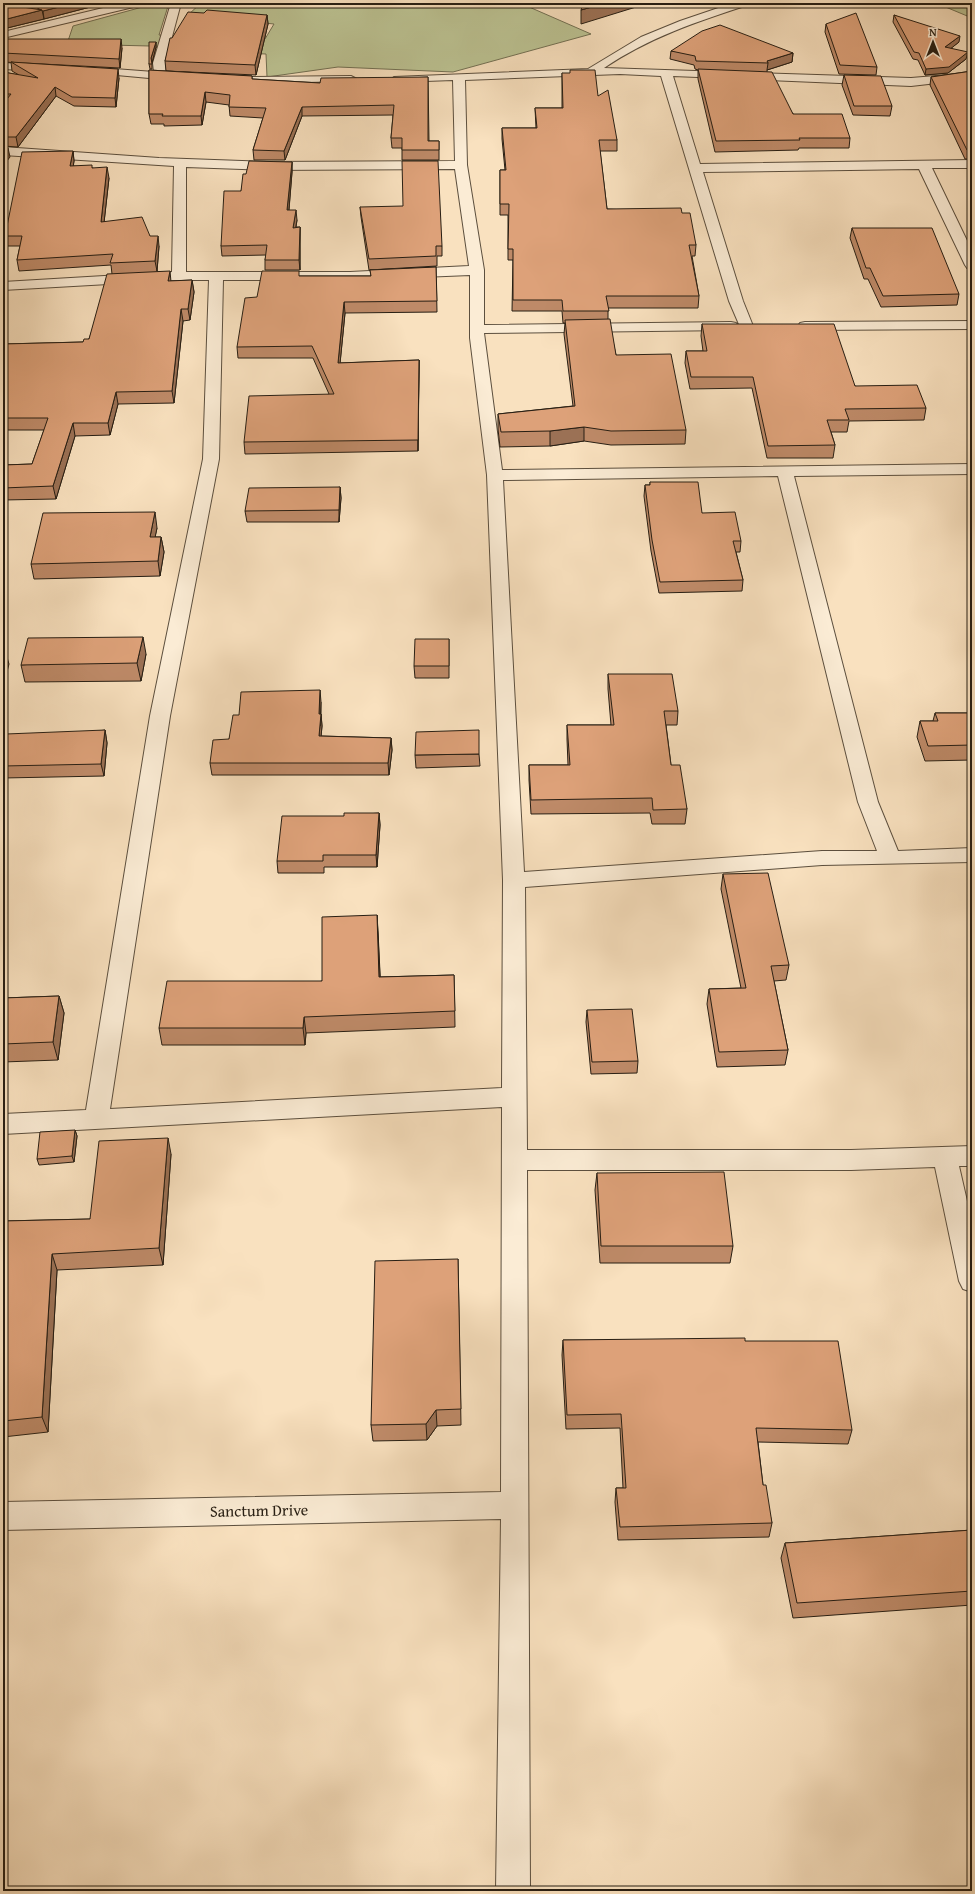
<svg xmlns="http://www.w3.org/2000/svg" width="975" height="1894" font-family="'Gentium Book Plus',serif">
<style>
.green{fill:#bcc393;stroke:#727053}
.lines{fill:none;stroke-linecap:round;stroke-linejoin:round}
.minor-casing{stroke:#5c4f3e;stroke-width:2}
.minor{fill:#fbecd5;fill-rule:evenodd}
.wall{fill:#be8a68;stroke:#271e13}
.shaded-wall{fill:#9b7155;stroke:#271e13}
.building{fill:#dda179;stroke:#271e13}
.labels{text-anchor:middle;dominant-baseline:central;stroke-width:3.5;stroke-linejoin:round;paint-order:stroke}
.near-street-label{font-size:16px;fill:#271e13;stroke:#fbecd5}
</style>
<rect width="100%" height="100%" fill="#f9e1bf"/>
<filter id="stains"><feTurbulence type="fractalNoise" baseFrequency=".005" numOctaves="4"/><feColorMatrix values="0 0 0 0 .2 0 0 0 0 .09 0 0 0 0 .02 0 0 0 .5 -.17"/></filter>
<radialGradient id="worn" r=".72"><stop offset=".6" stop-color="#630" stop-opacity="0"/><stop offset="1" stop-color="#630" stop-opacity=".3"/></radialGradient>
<!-- green -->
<path class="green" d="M157,3h12l-10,32 106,4 9,-15 -86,-9 13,-12h319l71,31 -138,38 -115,-5 -71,10 -1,-23 -98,-4 -18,-4 -83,-2 6,-18z
M936,3h36v15z"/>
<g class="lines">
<defs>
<path id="minor" d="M124,3h19l-1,2 -139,33v-6z
M171,3h10l-16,60 1,10 15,2 2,2 -2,2h-21l-76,-7 -2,-2 6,-3 66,5 -1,-9z
M733,3h16l-1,2c-50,16 -100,33 -144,63l307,10 61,-5v6l-61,7 -238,-10 27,88 272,-4v8h-40l40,83v18l-5,-1 -2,-3 -46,-96 -216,3 40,129 10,25 -2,3h-10l-12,-28 -68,-225 -41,-2 -155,6 2,85 17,105v55l247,-3 5,1 2,3 -2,3 -5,1 -247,3 18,137 470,-6v10l-178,2 84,326 20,49 74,-3v14l-150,3 -297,22 2,263h324l121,-4v20h-13l13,57v69l-9,-3 -4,-8 -24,-114 -84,3h-324l3,721h-34l5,-372 -498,11v-28l498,-10 1,-385 -499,27v-20l83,-4 64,-394 53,-257 6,-179h-30l-176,10v-8l169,-10 2,-106 -171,-11v-8l156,11 108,4 188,-1 -2,-81 -55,2 -6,-3 2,-2 194,-8 53,-32 39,-16zM186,167l81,3 188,-1 14,97 -119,6h-164zM470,275v63l17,137 16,405 -1,208 -392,21 60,-393 49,-257 4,-179h127zM778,476l80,326 19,49h-55l-298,21 -21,-392z
M3,63l39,2 6,3 -6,3 -39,-2z
M351,76l6,3 -2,2 -103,2 -6,-3 6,-3z
M972,321v8l-167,1 -5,-1 -2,-3 2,-3 5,-1z"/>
</defs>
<!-- minor casing -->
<use href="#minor" class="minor-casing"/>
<!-- minor -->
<use href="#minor" class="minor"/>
</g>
<!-- wall -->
<path class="wall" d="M15,3h82l1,2 -54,14v-1v1l-41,10v-25l21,4z
M267,15l1,9 -12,51 -90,-4 -1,-10 7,-23z
M894,15l65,27 -8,6 15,11 -18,14 -23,2 -7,-15 -5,-1 -20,-37z
M826,24l51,43 -1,8 -37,-1 -14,-42z
M3,39l119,9 -2,20 -117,-6z
M156,42v5l-4,16v6h-2l-1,-5z
M671,51l122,2 -1,9 -25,8v2l26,42 57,24 -1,10h-50l-1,2 -83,2 -17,-73v-9l-3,-1 -1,-4 -24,-6z
M11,62l108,16 -3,29 -42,-1 -18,-10 -38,51 -15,-1v-42l1,-1h-1v-31l16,3 -7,-4z
M149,70l103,6v3l68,4 108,-6 1,64h10v19h-37v-12h-10l-1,-10 2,-23 -91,1 -17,44h-31l-1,-10 10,-32 -33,-2 -1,-11 -23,-3 -4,23 -38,1v-2h-13l-2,-10z
M972,71v88h-7l-35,-74 1,-8z
M562,73l36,23 19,44v11h-17l7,58 75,4 14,32 -1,11h-3l7,40 -1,12h-90v11l8,36 70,75 -1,14 -74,1 -27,-4 -34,5 -50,1 -2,-18v-15l75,-8 -9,-72 1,-11h-2l-1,-12h-50l1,-51h-5v-45h-8v-45h5l-3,-31v-11h34l-1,-20h27z
M844,75l48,31 -2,10 -37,-1 -11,-30z
M73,151l1,10 -1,5 20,2 16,10 -5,44 46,14 9,10 -2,25 14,10 21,-1 2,12 -4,28 -7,1 -9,82 -56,1 -8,31 -35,1 -19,63 -53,1v-35l29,-1 12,-34h-41v-86l80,-2 6,-3 23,-65 -1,-9 -92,6 -2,-11 3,-14h-13l-2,-10z
M292,162v10l-3,38 8,10 -1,7h4v43h-35v-10l1,-5 -44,1 -1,-10 20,-55 5,-17z
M360,207l82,39v10h-5v10l-68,4 -8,-53z
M852,228l107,66 -2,11 -76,2 -13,-28h-4l-14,-41z
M436,267l1,45 -92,1 -5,50 79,-3 -1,91 -173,3 -1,-12 85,-48 -16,-36h-75l-1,-11 62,-71h72l-1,-6z
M702,324l153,62 71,22 -2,12 -75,1 -2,11h-16l4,13 -2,13h-66l-15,-70 -62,1 -5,-26 1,-12h17l-2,-15z
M650,482l52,31 39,28 -1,11h-4l7,28 -1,11 -83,2 -8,-42 -7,-55 1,-11h5z
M340,487l1,11 -2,24h-92l-2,-11z
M157,528l-2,9h6l3,15 -4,24 -126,3 -3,-15z
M449,639v39h-34l-1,-12z
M146,654l-5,27 -116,1 -4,-17z
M608,674l70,37 -1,14h-11l5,40 16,44 -2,15h-33l-2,-11 -119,1 -2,-34v-15h39l-1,-26v-14h44l-3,-36z
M321,702v12l1,12 -1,10 70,2 1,12 -3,25h-177l-2,-12 19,-24 10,-24z
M935,713h37v47l-47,1 -8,-24 3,-16h13z
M105,730l2,13 -3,33 -101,2v-31z
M479,754l1,12 -64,2 -1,-13z
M379,813l1,12 -3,42h-53v6h-46l-1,-12 67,-45z
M723,874l66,91 -3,15 -12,1 14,69 -3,15 -68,2 -10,-63 2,-15 32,-1 -20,-99z
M377,915l3,62 74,-2 1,52 -149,6 -1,12h-143l-3,-17 163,-47z
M59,996l5,17 -6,47 -55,2v-64z
M587,1010l51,51 -1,12 -46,1 -5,-52z
M75,1130l2,6 -3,26 -35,3 -2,-6z
M171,1154l-8,111 -106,5 -9,162 -45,5v-216l87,-2z
M597,1173l136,73 -3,17h-130l-5,-73z
M458,1259l3,166 -24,1 -10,14 -54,1 -2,-16z
M563,1340l182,1 107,89 -4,14 -90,-2 5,43 9,38 -3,14 -151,3 -3,-38 1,-14h7l-3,-60 -54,1 -4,-74z
M972,1530v75l-179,13 -12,-60 4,-15z"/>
<!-- shaded-wall -->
<path class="shaded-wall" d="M75,3h22l1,2 -54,14 -1,-8z
M606,3h43l-68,21v-14z
M42,10l2,9 -41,10v-9z
M267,15l1,9 -12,51 -1,-10z
M960,36l-1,6 -15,12 1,-7z
M121,39l1,9 -2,20 -1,-9z
M156,42v5l-4,16 -1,-5z
M968,52l-2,7 -18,14 -23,2 1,-6z
M793,53l-1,9 -25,8 1,-7 -1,-2z
M118,69l1,9 -3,29 -1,-9z
M55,87l1,9 -38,51 -2,-10z
M205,92l1,10 -4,23 -1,-9z
M302,107v9l-17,44 -1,-9z
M8,148l2,9 -7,9v-12z
M73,151l1,10 -2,15 -2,-10z
M292,162v10l-4,48 -1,-10z
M107,167l2,11 -6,54 -2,-10z
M296,210l1,10 -3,17 -1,-9z
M300,227v43l-1,-10z
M158,236l1,10 -2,25 -2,-10z
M170,271l1,11 -3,-1z
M192,280l2,12 -4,28 -2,-11z
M344,302l1,11 -6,61 -1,-11z
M181,309l2,12 -9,82 -2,-12z
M419,360v12l-1,79v-11z
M116,392l2,12 -8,31 -2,-12z
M73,423l2,13 -19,63 -3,-13z
M584,427v14l-34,5v-15z
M340,487l1,11 -2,24v-12z
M155,512l2,16 -5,24 -2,-15z
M161,537l3,15 -4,24 -2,-15z
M143,637l3,17 -5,27 -4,-18z
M6,654l3,10 -6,23v-20z
M320,690l1,12 -1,24 -1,-12z
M321,714l1,12 -2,22 -1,-12z
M105,730l2,13 -3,33 -3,-12z
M391,738l1,12 -3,25 -1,-12z
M379,813l1,12 -3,42 -1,-12z
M377,915l1,16 3,63 -2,-17z
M59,996l5,17 -6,47 -5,-18z
M304,1017l2,16 -1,12 -2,-17z
M75,1130l2,6 -3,26 -2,-6z
M168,1138l3,16 -8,111 -4,-17z
M52,1254l5,16 -9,162 -6,-15z
M436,1410l1,16 -10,14 -1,-16z"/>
<!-- building -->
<path class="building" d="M28,3h47l-32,8z
M583,3h23l-25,7z
M3,4l39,6 -39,10z
M207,10l60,5 -12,50 -90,-4 5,-23h2l16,-26 16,1z
M856,13l21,54 -37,-2 -14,-41z
M894,15l66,21 -15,11 23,5 -19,15 -23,2 -7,-16 -5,-1z
M720,25l73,28 -26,8 1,2 -72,-2 -1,-5 -24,-5 31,-20z
M3,39h118l-2,20 -116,-6z
M149,42h7l-5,16 1,6h-3z
M11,62l107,7 -3,29 -43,-1 -17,-10 -39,50h-13v-33l8,-10h-8v-22l35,6z
M698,69l74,3 21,42h49l8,24h-51l1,2 -84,1z
M149,70l103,6v3l68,4 1,-5 107,-1v64h11v9h-37v-12h-11l3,-33 -92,2 -18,44 -31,-1 13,-42 -37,-1 1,-12 -25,-3 -4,24h-39l1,-2h-14z
M570,70h25l3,26 10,-6 9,50h-18l8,69 74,-1 1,5h8l6,32h-7l10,51h-93l3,15h-46l-1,-11h-49v-51h-5l1,-45h-9v-34h6l-4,-42h35l-2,-20h28l-1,-35h8z
M972,71v79h-5l-36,-73z
M844,75l37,1 11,30h-38z
M3,147l5,1 -5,6z
M73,151l-3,15 22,-1v3l15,-1 -6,55 41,-5 8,19h8l-3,25 -45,2 3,-9 -96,6 5,-24h-17l17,-84z
M249,161l43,1 -5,48h9l-3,18 7,-1 -1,33h-34l2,-15 -46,1 3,-55h17l2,-17h3z
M402,161h36l4,85h-6v10l-67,3 -9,-52 43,-1z
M852,228h80l27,66 -76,2 -13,-28h-4z
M436,267l1,34 -93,1 -6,61 81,-3 -1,80 -174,2 5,-46 85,-2 -22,-48 -75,1 8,-49 12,-1 5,-26h37v5h72l-1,-6z
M170,271l-2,10 24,-1 -4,29h-7l-9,82 -56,1 -8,31h-35l-20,63 -50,2v-23l29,-1 16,-46h-45v-74l80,-2 1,-3h5l18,-65z
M610,319l6,36 55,-1 15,76 -75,1 -27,-4 -34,4 -49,1 -3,-18 77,-8 -10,-86z
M702,324h132l21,62 62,-1 9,23 -81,1 4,11h-22l8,25 -67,1 -15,-69h-62l-5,-26h21z
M650,482h48l4,31 33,-1 6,29h-8l10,39 -83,2 -8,-42 -7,-55h5z
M340,487l-1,23 -94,1 4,-23z
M155,512l-5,25h11l-3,24 -127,3 12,-51z
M143,637l-6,26 -116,2 7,-27z
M415,639h34v27h-35z
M3,654h3l-3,13z
M608,674h64l6,37h-14l7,54h9l7,44 -34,1 -1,-12 -121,2 -2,-35h41l-3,-40h47z
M320,690l-1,24h2l-2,22 72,2 -3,25h-178l3,-23 16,-1 4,-24h6l2,-23z
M935,713h37v32l-44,1 -8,-25h18z
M105,730l-4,34 -98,2v-19l3,-13z
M479,730v24l-64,1 1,-23z
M344,813h35l-3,42h-53v6h-46l5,-45h62z
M768,873l21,92 -18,1 17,84 -69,2 -10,-63 37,-1 -23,-114z
M377,915l2,62 75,-2 1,36 -151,6 -1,11h-144l8,-47h155v-64z
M59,996l-6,46 -50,2v-46z
M632,1009l6,52 -46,1 -5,-52z
M75,1130l-3,26 -35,3 3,-27z
M168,1138l-9,110 -107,6 -10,163 -39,4v-200l87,-2 9,-78z
M724,1172l9,74h-132l-4,-73z
M458,1259l3,150 -25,1 -10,14 -55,1 4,-164z
M745,1338v3h93l14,89 -96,-2 7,57h3l6,38 -152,4 -4,-39h10l-5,-74 -54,1 -4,-75z
M972,1530v61l-175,12 -12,-60z"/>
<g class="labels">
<!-- near-street labels -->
<g class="near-street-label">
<text transform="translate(259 1510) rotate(-1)">Sanctum Drive</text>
</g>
</g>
<!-- margin -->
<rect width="975" height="1894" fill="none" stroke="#f9e1bf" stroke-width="16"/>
<rect x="4" y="4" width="967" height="1886" fill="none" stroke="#271e13" stroke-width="2"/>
<rect x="8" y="8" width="959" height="1878" fill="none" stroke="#271e13"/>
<!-- north arrow -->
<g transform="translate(933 42)" stroke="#fbecd5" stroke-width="3" paint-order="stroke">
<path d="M0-3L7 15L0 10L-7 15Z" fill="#271e13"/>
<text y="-6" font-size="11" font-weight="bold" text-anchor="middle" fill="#271e13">N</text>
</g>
<rect width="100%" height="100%" filter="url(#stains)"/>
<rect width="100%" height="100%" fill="url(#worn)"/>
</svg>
